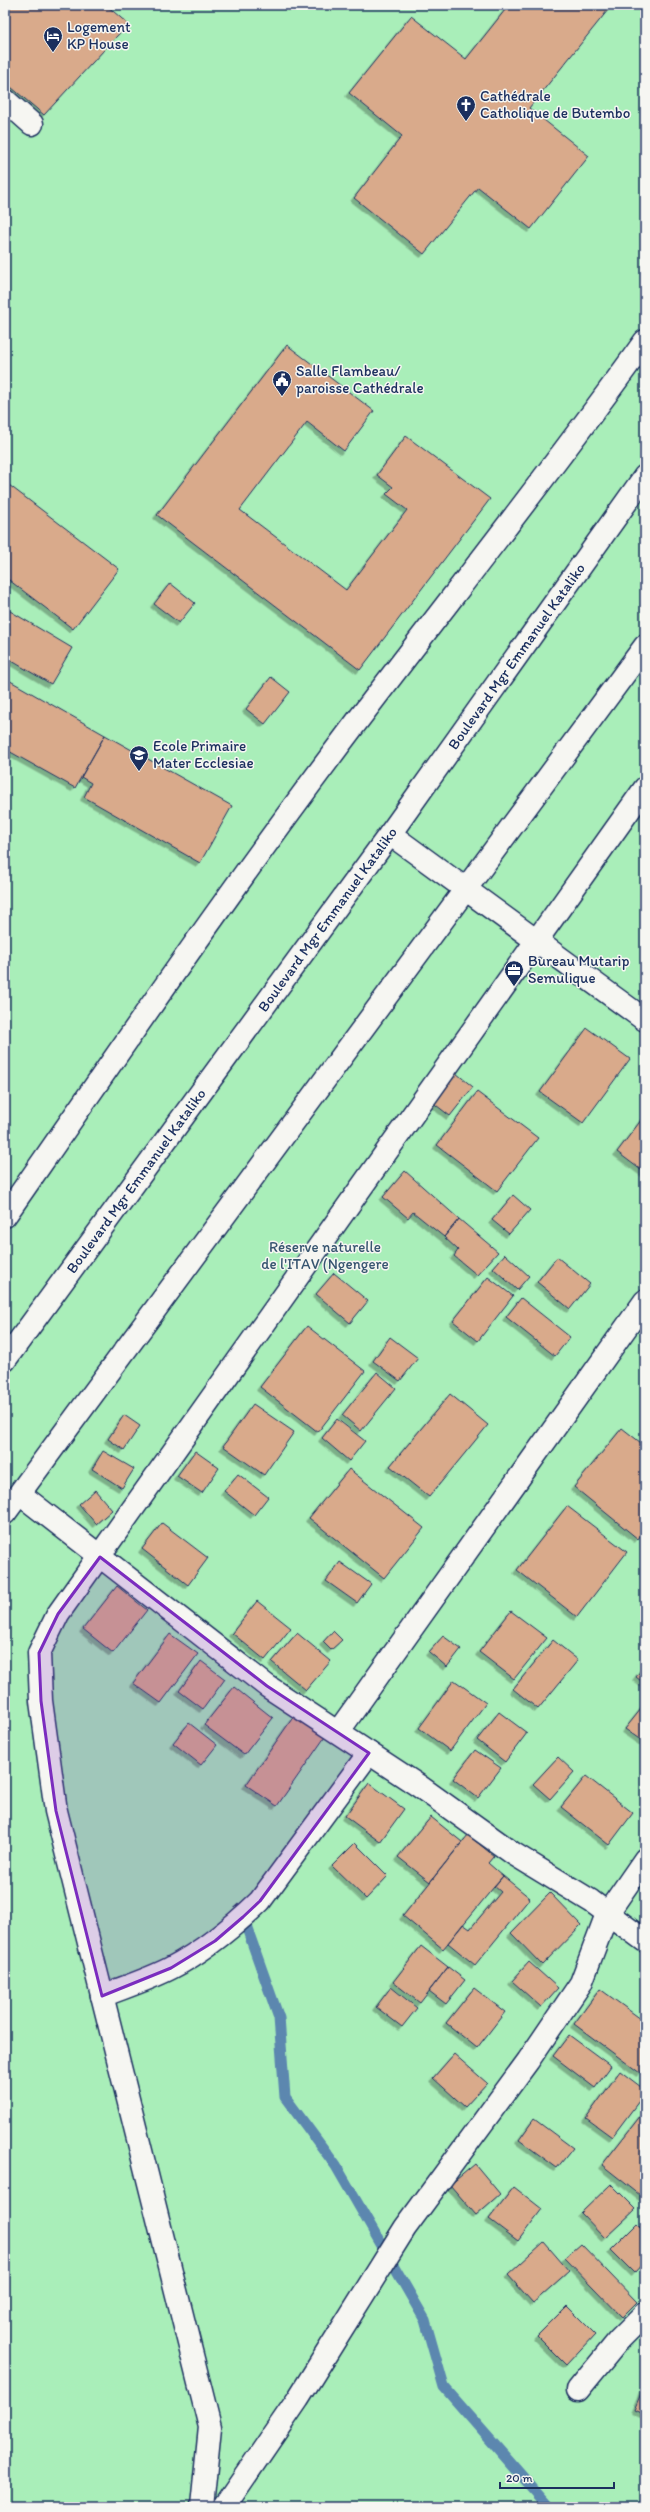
<svg xmlns="http://www.w3.org/2000/svg" width="650" height="2512" font-family="Itim,sans-serif">
<style>
.green{fill:#a9eeb9;stroke:#628e8c}
.lines{fill:none;stroke-linecap:round;stroke-linejoin:round}
.stream{stroke:#5b87af;stroke-width:11}
.building{fill:#d9aa8b;stroke:#1b2f5e;filter:url(#shadow)}
.minor-casing{stroke:#1b2f5e;stroke-width:25}
.minor{stroke:#f6f6f2;stroke-width:22}
.marked{fill:#7b2cbf;fill-opacity:0.2;stroke:#7b2cbf;stroke-width:3;stroke-linejoin:round}
.labels{text-anchor:middle;dominant-baseline:central;stroke-width:3;stroke-linejoin:round;paint-order:stroke}
.poi-label{font-size:15px;fill:#1b2f5e;stroke:#f6f6f2;text-anchor:start}
.street-label{font-size:15px;fill:#1b2f5e;stroke:#f6f6f2}
.park-label{font-size:15px;fill:#375570;stroke:#f6f6f2}
</style>
<defs>
<filter id="shadow"><feDropShadow dx="-3.5" dy="3.5" stdDeviation="0" flood-color="#0004"/></filter>
</defs>
<rect width="100%" height="100%" fill="#f6f6f2"/>
<filter id="ink" filterUnits="userSpaceOnUse"><feTurbulence type="fractalNoise" baseFrequency=".025" numOctaves="2"/><feDisplacementMap in="SourceGraphic" scale="8" xChannelSelector="R" yChannelSelector="G"/><feConvolveMatrix kernelMatrix="1 2 1 2 8 2 1 2 1" color-interpolation-filters="sRGB"/></filter>
<g filter="url(#ink)">
<!-- green -->
<path class="green" d="M5,5h640v2502h-640z"/>
<g class="lines">
<!-- stream -->
<path class="stream" d="M243,1917l36,101 6,79 51,69 89,154 19,67 105,120"/>
</g>
<!-- building -->
<path class="building" d="M5,5h101l22,19 -84,91 -39,-33z
M509,5h103l-83,103 60,48 -58,73 -53,-42 -54,67 -70,-56 48,-62 -53,-43 62,-77 55,43z
M287,345l87,66 -30,40 -37,-29 -67,88 106,80 61,-80 -21,-16 7,-7 -16,-12 29,-39 84,63 -130,171 -203,-155z
M5,482l114,87 -46,60 -68,-52z
M170,583l25,20 -16,20 -25,-19z
M5,608l67,40 -21,36 -46,-27z
M271,677l19,15 -25,32 -19,-15z
M5,678l100,57 -30,53 -70,-39z
M105,735l127,71 -32,57 -116,-66 7,-14 -10,-6z
M587,1028l43,31 -47,64 -43,-31z
M456,1073l17,14 -23,29 -18,-14z
M477,1092l61,46 -41,53 -60,-46z
M645,1115v58l-28,-21z
M405,1171l54,48 -15,18 -31,-25 -5,6 -25,-21z
M513,1195l17,15 -21,24 -17,-14z
M459,1219l39,33 -21,23 -23,-19 4,-6 -14,-13z
M505,1254l24,22 -12,14 -24,-22z
M557,1257l33,27 -20,25 -33,-27z
M334,1273l34,28 -18,22 -34,-29z
M488,1277l25,19 -35,45 -25,-20z
M521,1298l49,39 -15,19 -49,-39z
M307,1326l58,45 -47,61 -58,-45z
M390,1337l28,21 -18,23 -27,-20z
M377,1372l19,16 -35,43 -19,-16z
M450,1394l38,31 -59,72 -39,-31z
M253,1404l41,28 -30,43 -41,-29z
M124,1415l16,11 -16,24 -16,-11z
M337,1419l28,22 -16,20 -27,-23z
M622,1428l23,18v84l-7,9 -64,-52z
M103,1451l31,18 -12,19 -30,-19z
M195,1451l24,17 -17,25 -25,-17z
M349,1469l75,59 -40,50 -75,-60z
M238,1474l30,23 -14,18 -30,-24z
M95,1490l17,20 -16,14 -17,-20z
M567,1506l60,46 -50,65 -60,-47z
M162,1523l46,35 -20,27 -46,-36z
M340,1562l31,22 -14,19 -31,-22z
M117,1586l30,24 -34,43 -30,-24z
M257,1601l34,27 -26,32 -33,-27z
M511,1611l36,27 -33,41 -35,-27z
M333,1631l9,9 -11,10 -8,-8z
M297,1633l34,28 -25,29 -34,-28z
M170,1634l28,20 -37,49 -28,-20z
M443,1636l18,13 -14,18 -18,-15z
M553,1640l25,20 -40,49 -25,-20z
M201,1661l24,18 -22,30 -24,-18z
M645,1665v19l-9,-7z
M454,1680l32,23 -36,48 -31,-23z
M234,1687l39,31 -29,37 -40,-30z
M645,1704v39l-20,-14z
M499,1712l28,21 -22,29 -28,-22z
M294,1716l31,21 -48,69 -31,-21z
M189,1723l28,22 -16,20 -28,-22z
M475,1750l26,18 -23,30 -25,-19z
M558,1757l16,15 -24,27 -17,-15z
M586,1776l47,37 -24,32 -48,-38z
M369,1783l35,26 -24,33 -35,-26z
M431,1817l31,25 -32,40 -32,-25z
M468,1835l26,21 -6,7 15,13 -60,73 -40,-33z
M355,1843l33,33 -22,23 -34,-33z
M503,1876l27,22 -55,67 -27,-22 15,-19 7,5 31,-37 -7,-6z
M550,1893l31,32 -39,40 -31,-32z
M421,1946l27,21 -28,36 -27,-21z
M529,1962l29,26 -17,19 -29,-26z
M448,1967l17,13 -19,24 -17,-13z
M391,1987l26,21 -15,19 -26,-20z
M474,1988l31,24 -28,36 -31,-25z
M600,1989l45,33v44l-5,7 -66,-49z
M569,2035l42,31 -16,22 -42,-32z
M454,2054l33,29 -22,24 -32,-29z
M620,2071l25,19v3l-33,44 -26,-19z
M645,2110v89l-43,-34z
M534,2119l39,29 -16,20 -38,-28z
M475,2164l25,30 -24,21 -26,-30z
M611,2184l25,25 -31,29 -24,-25z
M514,2187l28,22 -24,32 -29,-22z
M637,2224l8,8v29l-11,12 -23,-23z
M544,2242l25,29 -36,32 -25,-28z
M581,2244l56,58 -15,15 -57,-59z
M567,2306l28,28 -29,31 -29,-29z
M645,2384v31l-11,-5z"/>
<g class="lines">
<defs>
<g id="minor">
<path d="M5,100l27,24"/>
<path d="M390,834l255,186"/>
<path d="M5,1216c113,-163 225,-326 344,-484 99,-131 201,-258 296,-391"/>
<path id="s1" d="M5,1360l385,-526 255,-358"/>
<path d="M20,1494l247,192 152,100 95,68 77,47 54,40"/>
<path d="M5,1513l640,-867"/>
<path d="M338,1732l307,-431"/>
<path d="M102,1996c23,-9 48,-17 69,-28 33,-17 62,-41 89,-67l109,-148"/>
<path d="M578,2390l41,-50 26,-26"/>
<path d="M202,2507l8,-80 -154,-616 -15,-110 -2,-48 19,-39 587,-826"/>
<path d="M224,2507l74,-108 107,-171 123,-167 53,-78 26,-69 38,-55"/>
</g>
</defs>
<!-- minor casing -->
<use href="#minor" class="minor-casing"/>
<!-- minor -->
<use href="#minor" class="minor"/>
</g>
</g>
<!-- marked area -->
<path class="marked" d="M100,1557l167,129 102,67 -109,148 -17,16 -28,24 -44,27 -69,28 -46,-185 -15,-110 -2,-48 19,-39z"/>
<!-- icons -->
<defs>
<symbol id="hotel-pin" viewBox="-11 -11 22 30"><path d="M0 17L-7.5 6A9.5 9.5 0 1 1 7.5 6Z" fill="#1b2f5e" stroke="#f6f6f2"/><path d="M-6-4.5h1.5V1H6V5H4.5V3h-9V5H-6ZM-4 0a1.8 1.8 0 1 1 3.6 0ZM.5 0V-2.5h3Q6-2.5 6 0Z" fill="#fff"/></symbol>
<symbol id="church-pin" viewBox="-11 -11 22 30"><path d="M0 17L-7.5 6A9.5 9.5 0 1 1 7.5 6Z" fill="#1b2f5e" stroke="#f6f6f2"/><path d="M-1.2-6h2.4v3.5h3.3v2.4h-3.3V6h-2.4V-.1h-3.3v-2.4h3.3Z" fill="#fff"/></symbol>
<symbol id="civic-pin" viewBox="-11 -11 22 30"><path d="M0 17L-7.5 6A9.5 9.5 0 1 1 7.5 6Z" fill="#1b2f5e" stroke="#f6f6f2"/><path d="M-.6-6.5H3V-4.5H.6V-3L4-1V1h2V6H-6V1h2V-1L-.6-3ZM-1.2 2.5V6h2.4V2.5Z" fill="#fff"/></symbol>
<symbol id="school-pin" viewBox="-11 -11 22 30"><path d="M0 17L-7.5 6A9.5 9.5 0 1 1 7.5 6Z" fill="#1b2f5e" stroke="#f6f6f2"/><path d="M0-5L7-2L0 1L-7-2ZM-4 1L0 2.5L4 1V4Q0 6-4 4Z" fill="#fff"/></symbol>
<symbol id="office-pin" viewBox="-11 -11 22 30"><path d="M0 17L-7.5 6A9.5 9.5 0 1 1 7.5 6Z" fill="#1b2f5e" stroke="#f6f6f2"/><path d="M-6-3h4V-5.5h4V-3h4V5H-6ZM-1-4.5V-3h2v-1.5ZM-6 0V1H6V0Z" fill="#fff"/></symbol>
</defs>
<g fill-rule="evenodd">
<use href="#hotel-pin" x="42" y="25" width="22" height="30"/>
<use href="#church-pin" x="455" y="94" width="22" height="30"/>
<use href="#civic-pin" x="271" y="369" width="22" height="30"/>
<use href="#school-pin" x="128" y="744" width="22" height="30"/>
<use href="#office-pin" x="503" y="959" width="22" height="30"/>
</g>
<g class="labels">
<!-- poi labels -->
<g class="poi-label">
<text x="67" y="27">Logement<tspan x="67" dy="17">KP House</tspan></text>
<text x="480" y="96">Cathédrale<tspan x="480" dy="17">Catholique de Butembo</tspan></text>
<text x="296" y="371">Salle Flambeau/<tspan x="296" dy="17">paroisse Cathédrale</tspan></text>
<text x="153" y="746">Ecole Primaire<tspan x="153" dy="17">Mater Ecclesiae</tspan></text>
<text x="528" y="961">Bureau Mutarip<tspan x="528" dy="17">Semulique</tspan></text>
</g>
<!-- street labels -->
<g class="street-label">
<text stroke="none"><textPath href="#s1" startOffset="870">Boulevard Mgr Emmanuel Kataliko</textPath></text>
<text stroke="none"><textPath href="#s1" startOffset="546">Boulevard Mgr Emmanuel Kataliko</textPath></text>
<text stroke="none"><textPath href="#s1" startOffset="222">Boulevard Mgr Emmanuel Kataliko</textPath></text>
</g>
<!-- park labels -->
<g class="park-label">
<text x="325" y="1247">Réserve naturelle<tspan x="325" dy="17">de l'ITAV (Ngengere</tspan></text>
</g>
</g>
<!-- margin -->
<rect width="650" height="2512" fill="none" stroke="#f6f6f2" stroke-width="20"/>
<rect x="10" y="10" width="630" height="2492" fill="none" stroke="#1b2f5e" stroke-width="1.5" filter="url(#ink)"/>
<!-- scale -->
<path d="M500 2482v6h114v-6" fill="none" stroke="#1b2f5e" stroke-width="2"/>
<text x="506" y="2482" font-size="12" fill="#1b2f5e" stroke="#f6f6f2" stroke-width="3" paint-order="stroke">20 m</text>
</svg>
